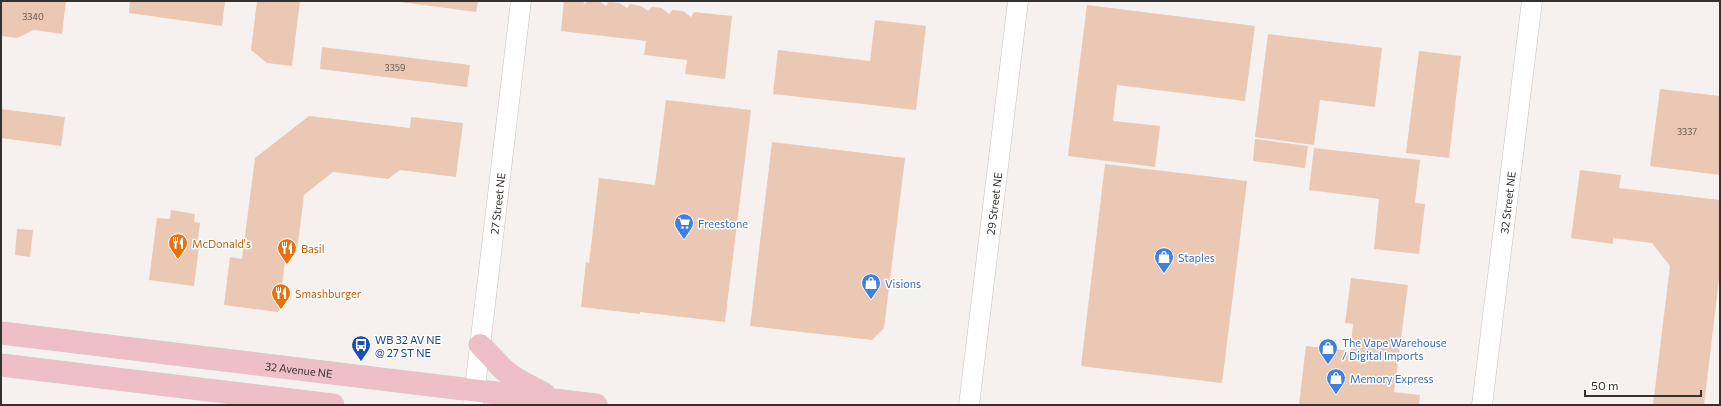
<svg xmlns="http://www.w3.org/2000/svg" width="1721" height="406" font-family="Commissioner,sans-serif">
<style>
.building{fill:#eac8b4}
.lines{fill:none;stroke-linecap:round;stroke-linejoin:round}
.minor-casing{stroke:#c6c1bd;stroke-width:21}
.major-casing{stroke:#cececd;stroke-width:23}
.minor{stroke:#fff;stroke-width:20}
.major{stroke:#eebfc6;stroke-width:22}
.labels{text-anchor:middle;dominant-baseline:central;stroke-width:3;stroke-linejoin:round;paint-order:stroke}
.number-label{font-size:9px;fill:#625851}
.street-label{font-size:11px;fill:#343230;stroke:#fff}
.shop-label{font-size:11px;fill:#366cbe;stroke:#fff;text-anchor:start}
.food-label{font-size:11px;fill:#c56008;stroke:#fff;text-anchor:start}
.transit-label{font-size:11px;fill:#164399;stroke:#fff;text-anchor:start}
</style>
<rect width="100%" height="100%" fill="#f6f1ee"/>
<!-- building -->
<path class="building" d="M1,1h65l-4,33 -28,-4 -17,8 -16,-2z
M130,1h95l-3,25 -93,-13z
M257,1h43l-8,65 -25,-3 -16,-13z
M393,1h85l-2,11z
M564,1h18l3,3 2,-3h12l7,5 3,-4 10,1 8,5 3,-4 11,2 7,5 4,-4 10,1 7,6 3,-4 11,1 8,6 3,-5 38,4 -7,63 -40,-5 2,-14 -43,-5 2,-14 -85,-10z
M1087,5l168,21 -10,75 -128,-16 -4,36 47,5 -5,41 -87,-11z
M875,20l51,6 -10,84 -143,-16 5,-44 92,11z
M1268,34l114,14 -7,59 -55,-7 -6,45 -59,-8z
M322,47l148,18 -3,22 -147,-18z
M1419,51l42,5 -12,102 -43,-5z
M1660,89l60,7v79l-70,-9z
M666,100l85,10 -26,212 -85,-10v2l-59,-7 5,-45 3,1 10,-85 56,7z
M1,109l64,8 -4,29 -60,-8z
M309,116l101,12 1,-11 52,6 -7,54 -56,-7 -12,9 -55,-7 -29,23 -7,56 -12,9 -6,51 -1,1 -54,-7 6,-48 12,2 13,-101z
M1255,139l53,7 -3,22 -52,-7z
M772,142l133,16 -21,170 -12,12 -122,-14z
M1314,148l106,12 -5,43 10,1 -6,50 -45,-5 5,-50 -70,-9z
M1105,164l142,17 -25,202 -141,-17z
M1580,170l41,5 -2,13 101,12v71l-16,134h-51l17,-139 -18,-23 -39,-5v6l-42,-6z
M171,210l24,4 -1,8 6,1 -3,23h2l-5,40 -45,-6 8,-62 13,1z
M17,229l16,1 -3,27 -15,-2z
M1351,278l57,7 -14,107 26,3 -1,10h-120l7,-59 44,5 3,-27 -8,-1z"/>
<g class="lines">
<defs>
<g id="minor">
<path id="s1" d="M473,405l48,-404"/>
<path id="s2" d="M969,405l49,-404"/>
<path id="s3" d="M1482,405l50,-404"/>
</g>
<g id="major">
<path id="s4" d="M1,333l595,72"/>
<path d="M480,345l23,24 13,10 28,15"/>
<path d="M1,365l332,40"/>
</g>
</defs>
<!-- minor casing -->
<use href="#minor" class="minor-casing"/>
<!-- major casing -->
<use href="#major" class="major-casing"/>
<!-- minor -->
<use href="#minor" class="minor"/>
<!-- major -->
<use href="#major" class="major"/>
</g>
<!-- icons -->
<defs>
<symbol id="supermarket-pin" viewBox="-11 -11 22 30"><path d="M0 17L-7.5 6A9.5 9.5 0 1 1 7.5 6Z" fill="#3f7fe0" stroke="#fff"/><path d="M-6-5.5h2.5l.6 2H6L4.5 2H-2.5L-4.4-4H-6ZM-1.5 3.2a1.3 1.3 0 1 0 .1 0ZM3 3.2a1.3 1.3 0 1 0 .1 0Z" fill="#fff"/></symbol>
<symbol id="restaurant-pin" viewBox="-11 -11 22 30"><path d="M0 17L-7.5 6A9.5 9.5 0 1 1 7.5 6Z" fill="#e8710a" stroke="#fff"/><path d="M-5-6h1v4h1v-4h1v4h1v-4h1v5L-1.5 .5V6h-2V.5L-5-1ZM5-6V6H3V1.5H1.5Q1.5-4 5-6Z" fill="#fff"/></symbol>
<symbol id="shop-pin" viewBox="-11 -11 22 30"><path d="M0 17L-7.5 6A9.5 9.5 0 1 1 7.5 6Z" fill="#3f7fe0" stroke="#fff"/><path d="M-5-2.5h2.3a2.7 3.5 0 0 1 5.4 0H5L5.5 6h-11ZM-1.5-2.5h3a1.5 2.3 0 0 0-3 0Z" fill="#fff"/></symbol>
<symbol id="bus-pin" viewBox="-11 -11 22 30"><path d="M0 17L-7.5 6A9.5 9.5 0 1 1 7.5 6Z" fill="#1a4fb4" stroke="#fff"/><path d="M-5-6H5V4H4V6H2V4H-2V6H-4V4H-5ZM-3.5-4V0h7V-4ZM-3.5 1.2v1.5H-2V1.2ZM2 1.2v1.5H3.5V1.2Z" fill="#fff"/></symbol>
</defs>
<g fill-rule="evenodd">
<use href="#supermarket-pin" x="673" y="212" width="22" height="30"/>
<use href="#restaurant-pin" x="167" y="232" width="22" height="30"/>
<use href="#restaurant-pin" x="276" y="237" width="22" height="30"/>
<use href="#shop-pin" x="1153" y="246" width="22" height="30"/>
<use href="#shop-pin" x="860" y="272" width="22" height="30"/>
<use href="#restaurant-pin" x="270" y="282" width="22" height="30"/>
<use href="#bus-pin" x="350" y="334" width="22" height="30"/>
<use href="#shop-pin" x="1317" y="337" width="22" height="30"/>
<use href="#shop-pin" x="1325" y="367" width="22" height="30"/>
</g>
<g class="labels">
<!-- number labels -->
<g class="number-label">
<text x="33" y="16">3340</text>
<text x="395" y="67">3359</text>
<text x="1687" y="131">3337</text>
</g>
<!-- street labels -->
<g class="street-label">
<text stroke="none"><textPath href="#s1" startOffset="203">27 Street NE</textPath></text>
<text stroke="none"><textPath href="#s2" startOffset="203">29 Street NE</textPath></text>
<text stroke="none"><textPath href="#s3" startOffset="204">32 Street NE</textPath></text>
<text stroke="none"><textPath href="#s4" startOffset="300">32 Avenue NE</textPath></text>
</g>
<!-- shop labels -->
<g class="shop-label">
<text x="698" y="223">Freestone</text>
<text x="1178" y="257">Staples</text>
<text x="885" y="283">Visions</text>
<text x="1342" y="342">The Vape Warehouse<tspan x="1342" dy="13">/ Digital Imports</tspan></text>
<text x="1350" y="378">Memory Express</text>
</g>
<!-- food labels -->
<g class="food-label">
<text x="192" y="243">McDonald's</text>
<text x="301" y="248">Basil</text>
<text x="295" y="293">Smashburger</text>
</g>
<!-- transit labels -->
<g class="transit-label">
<text x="375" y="339">WB 32 AV NE<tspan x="375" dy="13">@ 27 ST NE</tspan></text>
</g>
</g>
<!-- border -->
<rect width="1721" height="406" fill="none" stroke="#343230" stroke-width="4"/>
<!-- scale -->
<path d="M1585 390v6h116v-6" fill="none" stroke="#343230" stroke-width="2"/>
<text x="1591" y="390" font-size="12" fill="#343230" stroke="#ffffff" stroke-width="3" paint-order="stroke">50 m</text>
</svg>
